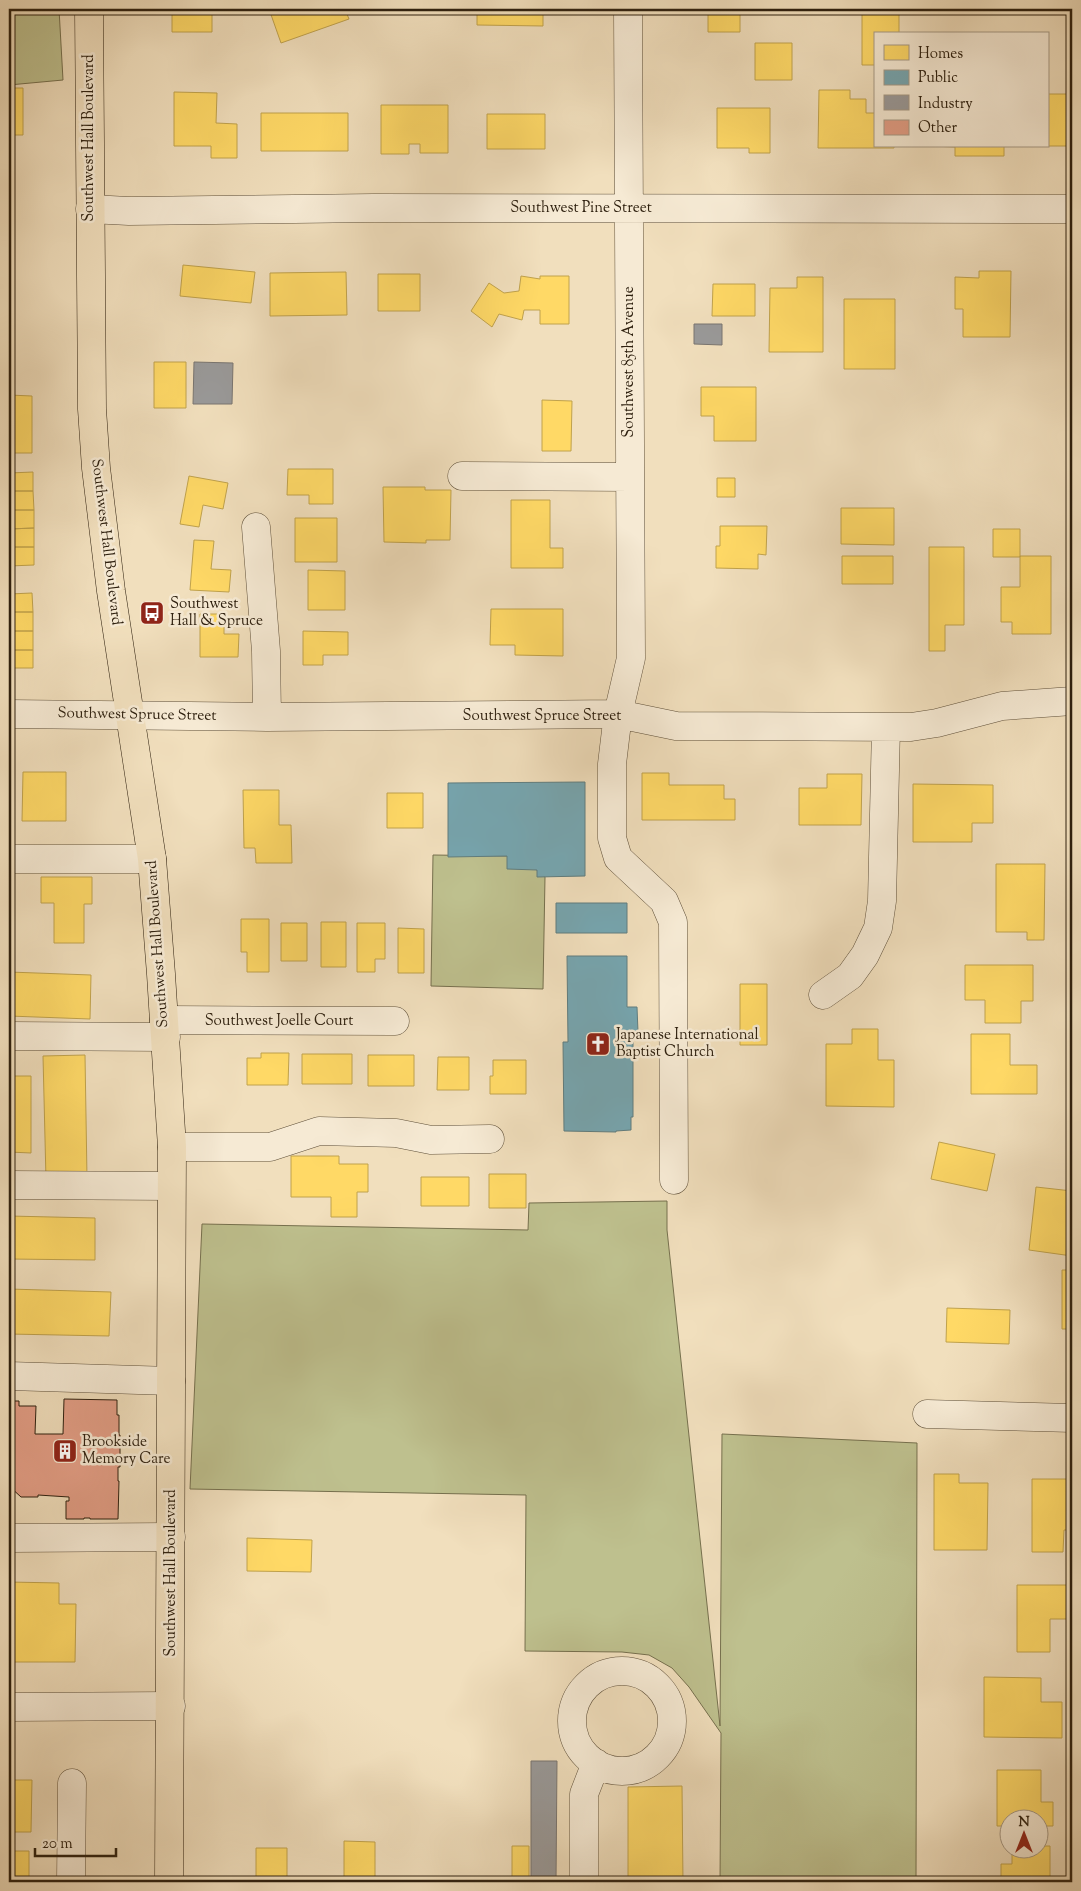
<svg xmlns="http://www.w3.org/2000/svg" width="1081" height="1891" font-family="'Sorts Mill Goudy',serif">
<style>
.green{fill:#bec08e;stroke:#76704e}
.homes{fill:#ffd966;stroke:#c0a24c}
.public{fill:#76a5af;stroke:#607d7f}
.industry{fill:#999;stroke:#797570}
.building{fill:#e39e86;stroke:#2e200f}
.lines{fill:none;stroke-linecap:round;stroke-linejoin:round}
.minor-casing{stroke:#5f503a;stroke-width:29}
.major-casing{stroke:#2e200f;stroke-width:29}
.minor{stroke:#f6ead4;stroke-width:28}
.major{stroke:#f1dfbd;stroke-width:28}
.labels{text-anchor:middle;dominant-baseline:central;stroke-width:5;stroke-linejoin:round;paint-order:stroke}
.street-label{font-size:15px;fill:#2e200f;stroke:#f6ead4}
.poi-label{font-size:15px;fill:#2e200f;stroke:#f6ead4;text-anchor:start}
</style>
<rect width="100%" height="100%" fill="#f1dfbd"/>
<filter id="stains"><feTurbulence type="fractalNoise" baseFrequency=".004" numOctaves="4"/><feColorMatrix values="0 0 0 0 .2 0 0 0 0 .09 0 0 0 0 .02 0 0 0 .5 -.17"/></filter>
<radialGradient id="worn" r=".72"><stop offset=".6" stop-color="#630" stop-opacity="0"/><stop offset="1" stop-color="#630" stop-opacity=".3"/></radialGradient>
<!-- green -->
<path class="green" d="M9,9h50l4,71 -54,5z
M433,855l74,1 30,14 8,7 -2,112 -112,-3z
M667,1201v29l53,496 2,-292 195,9 -1,439h-196l1,-149 -32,-46 -17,-19 -23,-13 -27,-3 -97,-1 1,-156 -336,-6 12,-265 326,6 1,-27z"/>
<!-- homes -->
<path class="homes" d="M172,9h40v23h-40z
M269,9h76l4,10 -68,24z
M477,9h66v17l-66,-1z
M708,9h32v23h-32z
M862,9h37v25h-24v31h-13z
M755,43h37v37h-37z
M9,88h14v47h-14z
M819,90h31v9h16v14h9v33h19v2h-76z
M174,92l43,1 -1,30 21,1v34h-26v-12h-37z
M1047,94h25v52h-50h25z
M381,105h67v48h-28v-9h-11v10h-28z
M717,108h53v45h-21v-5h-32z
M261,113h87v38h-87z
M487,114h58v35h-58z
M930,146h74v10h-49v-9z
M183,265l72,7 -4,31 -71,-7z
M979,271h32l-1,66h-47v-28h-8v-32l24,1z
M346,272l1,43 -77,1v-43z
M378,274h42v37h-42z
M521,276l19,3v-3h29v48h-29v-14h-16l-2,10 -23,-6 -7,13 -21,-16 18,-28 15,10 15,-2z
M797,277h26v75h-54l1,-64h27z
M713,284h42v32h-43z
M844,299h51v70h-51z
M154,362h32v46h-32z
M701,387h55v54h-42v-25h-13z
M9,395l23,1v57h-23z
M542,400l30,1 -1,50h-29z
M288,469h45v35h-24v-9h-22z
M33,472v19h-24v-18z
M189,476l39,7 -5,26 -20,-4 -4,22 -19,-3z
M717,478h18v19h-18z
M383,487h42v3h26l-1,50h-24v3l-42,-1z
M9,491h24l1,19h-25z
M511,500h39v48h13v20h-52z
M841,508h53v37l-53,-1z
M9,510h25v18l-25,1z
M295,518h42v44h-42z
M720,526h47l-1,29 -8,-1v15l-42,-1v-22h4z
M34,528v19h-25v-18z
M993,529h27v28h-27z
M194,540l20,1 -3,28 20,1 -2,22 -39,-2z
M9,547h25v18l-25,1z
M929,547h35v78h-19v26h-16z
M842,556h51v28h-51z
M1020,556h31v78h-39v-12h-11v-35h19z
M308,570l37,1v39h-37z
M32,593l1,19h-24v-18z
M491,609h72v47l-48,-1v-10h-25z
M9,612h24v19h-24z
M200,614h24v20h15l-1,23h-38z
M9,631h24v19h-24z
M303,631l45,1v23h-25v10h-20z
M9,650h24v18h-24z
M23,772h43v49h-44z
M642,773h27v12h55v14h11v21h-93z
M827,774h35l-1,51h-62v-37h28z
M913,784l80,1v38h-21v19h-59z
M243,790h36v35h12l1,38h-36l-1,-15h-11z
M387,793h36v35h-36z
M996,864h49l-1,76h-17v-8h-31z
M41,877h51v27h-8v39h-30v-40h-13z
M241,919h28v53h-22v-20h-6z
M321,922h25v45h-25z
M281,923h26v38h-26z
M357,923h28v36h-10v13h-18z
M398,928l26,1v44h-26z
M965,965h68v36h-12v22h-36v-23h-20z
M9,972l82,3 -1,44 -81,-3z
M740,984h27v61h-27z
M852,1029h26v31h16v47l-68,-1v-62h26z
M971,1034h39v31h27v29h-66z
M261,1053h28l-1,32h-41v-27h14z
M302,1054h50v30h-50z
M85,1055l2,123 -41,2 -3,-124z
M368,1055h46v31h-46z
M438,1057h31v33h-32z
M493,1060h33v34h-36v-18h3z
M9,1076h22v77l-22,-1z
M939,1142l56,12 -8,37 -56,-12z
M291,1156h48v8h29v28h-11v25h-26v-20h-40z
M489,1174h37v34h-37z
M421,1177h48v29h-48z
M1036,1187l36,4v65l-43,-6z
M9,1216l86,2v42l-86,-1z
M1062,1270h10v59h-10z
M9,1289l102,3 -2,44 -100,-2z
M947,1308l63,2 -1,34 -63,-2z
M934,1474h25v9h29l-1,67h-53z
M1032,1479h38v18h2v33h-8l-1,22h-31z
M247,1538l65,2 -1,32 -64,-1z
M9,1582l50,1v21h17l-1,58h-61v-34h-5z
M1017,1585h55v34h-22v33h-33z
M984,1677l57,1v24h21v36l-78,-1z
M997,1770h44v32h12v24h-15v-8h-30v8h-11z
M9,1780h23l-1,52h-22z
M682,1786l1,96h-55v-95z
M344,1841l31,1v38h-13v2h-18z
M512,1846h17v36h-17z
M1038,1846h12v36h-49v-18h11v-16h26z
M256,1848h31v34h-31z
M9,1851h20v31h-20z"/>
<!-- public -->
<path class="public" d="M585,782v94l-48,1v-7l-30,-1v-13l-59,1v-74z
M556,903h71v30h-71z
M567,956h60v51h10l1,25h-11v10h6v75h-2v13l-15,1v1l-52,-1 -1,-89h5z"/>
<!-- industry -->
<path class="industry" d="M694,324h28v21l-28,-1z
M194,362l39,1 -1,41h-39z
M531,1761h26l-1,121h-25z"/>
<!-- building -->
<path class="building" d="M64,1399l53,1v15h2v20h1v32h-2v14h1l-1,38h-28v-1h-6v1h-18v-18h3v-4l-31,-2v2h-17l-12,-11v-85h10v5h17l-1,28h28z"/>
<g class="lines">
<defs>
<path id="minor" d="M628,9l3,649 -13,56 -6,50v74l6,20 46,43 9,21 1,258
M90,209l39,2 245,-3 698,1
M462,476l168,1
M256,527l10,124 1,66
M9,714l258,3 351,-3 58,12 235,1 26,-4 65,-17 70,-5
M9,859h143
M823,995l27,-19 15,-21 13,-27 4,-27 4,-174
M164,1020l231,1
M9,1036l157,1
M172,1147h98l49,-16 77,2 35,7 59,-1
M9,1185l162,1
M9,1376l162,5
M927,1414l145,4
M9,1538l162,-1
M572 1721a50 50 0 1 1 100 0a50 50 0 1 1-100 0Z
M9,1707l162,-1
M71,1882l1,-99
M584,1882v-88l12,-31"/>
<path id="major" d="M89,9l3,400 4,59 15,123 41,268 9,115 11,173 -3,735"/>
</defs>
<!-- minor casing -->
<use href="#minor" class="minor-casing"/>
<!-- major casing -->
<use href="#major" class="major-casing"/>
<!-- minor -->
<use href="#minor" class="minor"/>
<!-- major -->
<use href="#major" class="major"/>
</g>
<!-- icons -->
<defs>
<symbol id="bus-square" viewBox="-11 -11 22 22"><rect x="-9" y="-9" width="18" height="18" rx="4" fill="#8f2418" stroke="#f6ead4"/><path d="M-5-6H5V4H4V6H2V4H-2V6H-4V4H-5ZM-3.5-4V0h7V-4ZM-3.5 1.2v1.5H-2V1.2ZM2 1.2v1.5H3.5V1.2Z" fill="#fff"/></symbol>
<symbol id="church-square" viewBox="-11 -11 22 22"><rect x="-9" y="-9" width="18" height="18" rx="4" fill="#8f2418" stroke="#f6ead4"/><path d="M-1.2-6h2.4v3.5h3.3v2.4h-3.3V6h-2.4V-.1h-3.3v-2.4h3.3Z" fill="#fff"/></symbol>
<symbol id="building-square" viewBox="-11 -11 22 22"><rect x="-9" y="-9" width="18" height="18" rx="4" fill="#8f2418" stroke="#f6ead4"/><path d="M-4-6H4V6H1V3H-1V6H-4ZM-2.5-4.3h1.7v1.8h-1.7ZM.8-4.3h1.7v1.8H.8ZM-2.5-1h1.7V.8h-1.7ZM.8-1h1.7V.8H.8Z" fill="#fff"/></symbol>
</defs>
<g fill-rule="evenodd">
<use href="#bus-square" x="138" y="599" width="28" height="28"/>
<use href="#church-square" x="584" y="1030" width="28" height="28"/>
<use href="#building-square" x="51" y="1437" width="28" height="28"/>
</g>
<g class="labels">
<!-- street labels -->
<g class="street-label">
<text transform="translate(89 138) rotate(-90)">Southwest Hall Boulevard</text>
<text x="581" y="208">Southwest Pine Street</text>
<text transform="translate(629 362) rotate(-90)">Southwest 85th Avenue</text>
<text transform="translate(106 542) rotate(83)">Southwest Hall Boulevard</text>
<text transform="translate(137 715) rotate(1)">Southwest Spruce Street</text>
<text x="542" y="716">Southwest Spruce Street</text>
<text transform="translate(158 944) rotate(-94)">Southwest Hall Boulevard</text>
<text x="279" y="1021">Southwest Joelle Court</text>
<text transform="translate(171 1573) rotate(-90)">Southwest Hall Boulevard</text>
</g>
<!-- poi labels -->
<g class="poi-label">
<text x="170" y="604">Southwest<tspan x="170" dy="17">Hall &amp; Spruce</tspan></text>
<text x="616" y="1035">Japanese International<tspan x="616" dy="17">Baptist Church</tspan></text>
<text x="82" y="1442">Brookside<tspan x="82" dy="17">Memory Care</tspan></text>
</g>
</g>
<!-- margin -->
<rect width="1081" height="1891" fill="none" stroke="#f1dfbd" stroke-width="30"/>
<rect x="10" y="10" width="1061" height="1871" fill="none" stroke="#2e200f" stroke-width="2.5"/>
<rect x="15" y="15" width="1051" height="1861" fill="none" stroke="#2e200f"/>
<!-- legend -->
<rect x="874" y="32" width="175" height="115" fill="#f6ead4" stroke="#a69985"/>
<rect x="884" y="45" width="25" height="15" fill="#ffd966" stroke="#a69985"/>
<text x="918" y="58" font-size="15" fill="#2e200f">Homes</text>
<rect x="884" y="70" width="25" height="15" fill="#76a5af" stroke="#a69985"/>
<text x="918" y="82" font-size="15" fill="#2e200f">Public</text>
<rect x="884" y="95" width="25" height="15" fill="#999999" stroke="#a69985"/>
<text x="918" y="108" font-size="15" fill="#2e200f">Industry</text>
<rect x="884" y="120" width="25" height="15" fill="#e39e86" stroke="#a69985"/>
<text x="918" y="132" font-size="15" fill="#2e200f">Other</text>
<!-- north arrow -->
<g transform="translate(1024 1834)"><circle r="24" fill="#f6ead4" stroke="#a69985"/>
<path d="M0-4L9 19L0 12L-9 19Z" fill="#8f2418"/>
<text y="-8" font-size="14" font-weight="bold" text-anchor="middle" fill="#2e200f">N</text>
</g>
<!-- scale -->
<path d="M35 1848v8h81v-8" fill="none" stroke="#2e200f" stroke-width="2.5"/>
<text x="42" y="1848" font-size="15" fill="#2e200f" stroke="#f6ead4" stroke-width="4" paint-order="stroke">20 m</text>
<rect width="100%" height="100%" filter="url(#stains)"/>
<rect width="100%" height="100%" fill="url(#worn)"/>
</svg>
